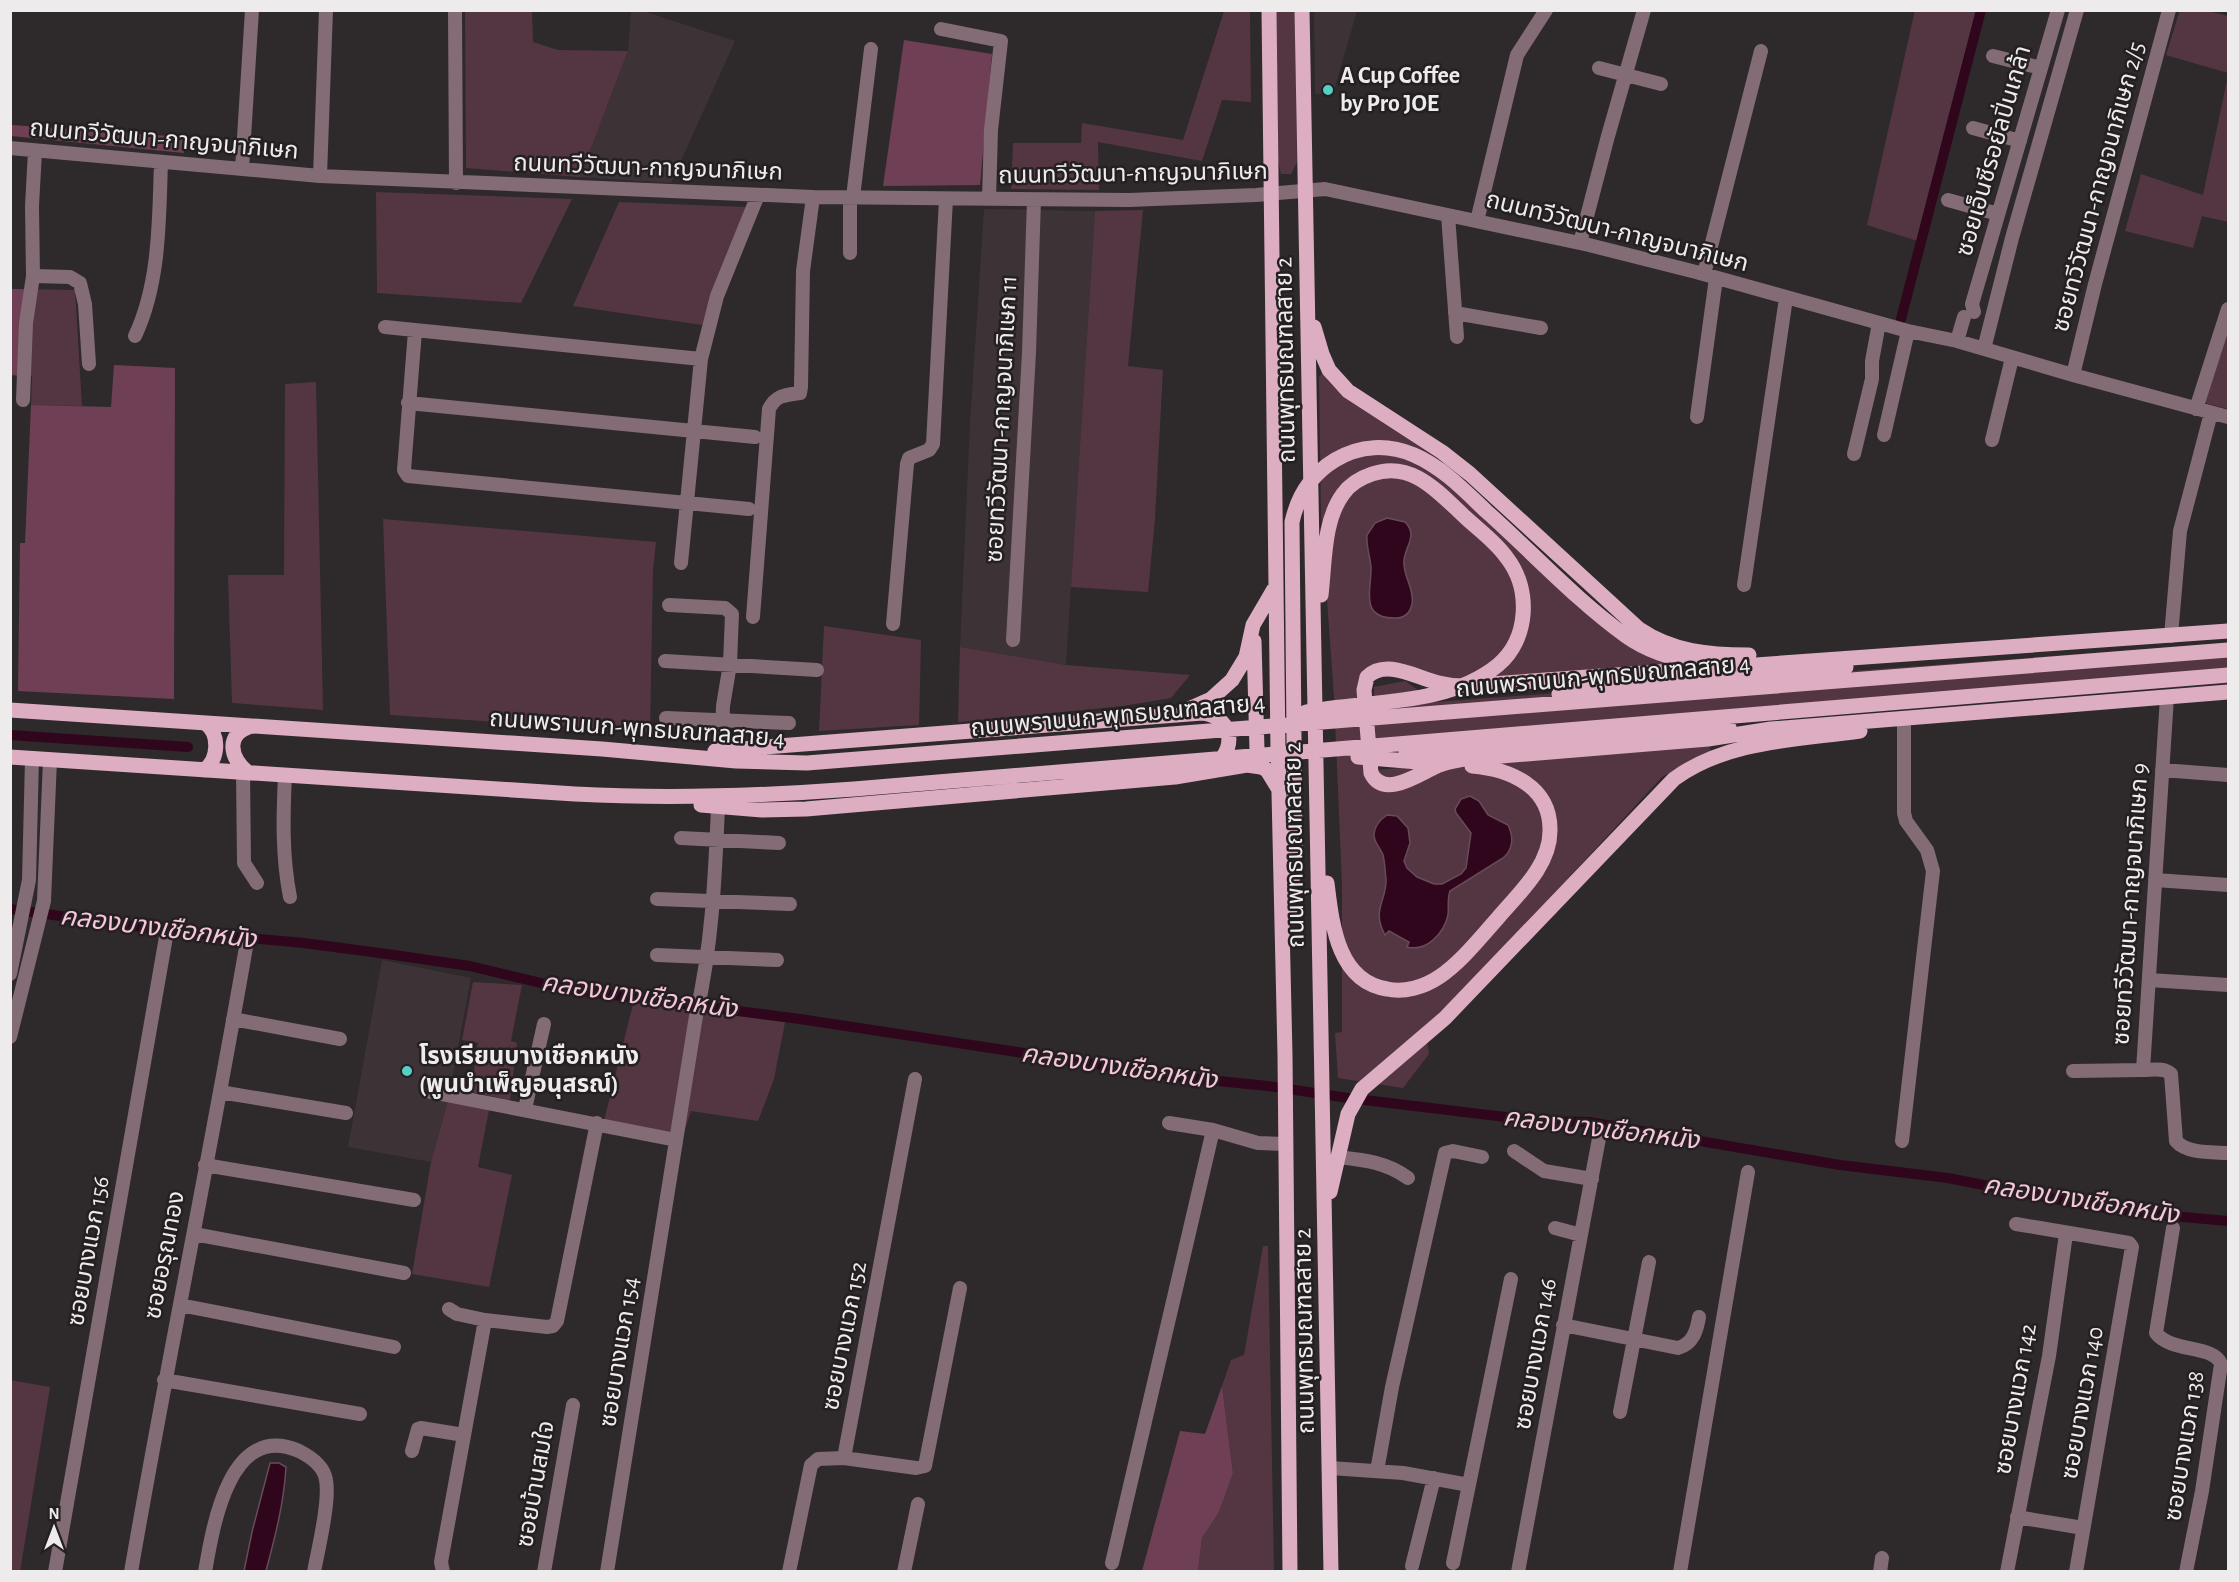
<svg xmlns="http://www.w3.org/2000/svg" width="2239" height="1582" font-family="'Alegreya Sans','Noto Sans Thai',sans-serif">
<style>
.built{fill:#3d3236}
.green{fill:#543643}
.forest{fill:#6f4055}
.water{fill:#2f061c;stroke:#684b5a;stroke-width:1.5}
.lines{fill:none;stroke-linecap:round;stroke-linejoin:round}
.canal{stroke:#2f061c;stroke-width:10}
.minor{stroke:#836c75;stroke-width:14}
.major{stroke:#ddadc1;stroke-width:15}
.poi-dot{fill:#55cec5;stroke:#241f21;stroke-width:2}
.labels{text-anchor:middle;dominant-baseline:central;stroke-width:5;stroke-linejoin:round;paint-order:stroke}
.poi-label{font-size:24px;font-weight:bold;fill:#eeebec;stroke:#241f21;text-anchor:start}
.street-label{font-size:24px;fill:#eeebec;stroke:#241f21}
.water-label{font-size:26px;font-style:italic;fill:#f7c6da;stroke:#241f21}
</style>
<rect width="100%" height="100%" fill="#2e292b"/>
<!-- built -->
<path class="built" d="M631,11h12l92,30 -64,142 -91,-6 48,-126z
M1314,11h43l-24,83h-18z
M984,209l111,2 -29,454 -106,-18 10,-224z
M382,960l89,18 -23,123 -17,61 -83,-15z"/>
<!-- green -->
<path class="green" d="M1915,10l68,1 -59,232 -57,-18z
M2180,10l28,1 20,5v57l-62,-18z
M465,11h67l1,31 25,8 70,1 -48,126 -114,-9z
M1224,11h26l1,91 -29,-2 -20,61 -104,-19 1,48 -88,-1 2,-46h68l1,-20 101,17z
M1275,11h20l2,151 -6,12h-10l-3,-12z
M2228,75v147l-26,-6 -9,32 -68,-17 16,-57 62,21z
M376,192l196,7 -51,104 -144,-10z
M619,202l127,5 -44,118 -129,-19z
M1143,210l-15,156 35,4 -8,149 -7,73 -77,-5 24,-376z
M26,289l49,1 7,116 -51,-1 1,-29h-11z
M2228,327v82l-23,-6z
M1323,372l5,9 16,16 94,62 13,25 101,94 128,86 -207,19 -93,-21 -12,7 -10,15 5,87 346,-27 1,7 -48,26 -236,255 3,22 -26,34 -65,-10 -3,-45 7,-1v-148l-8,-187 -13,-181 -2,-139z
M316,382l7,328 -91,-7 -4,-128h56l1,-191z
M383,519l273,23 -3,27 -3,163 -260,-17z
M824,626l97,14 -2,85 -100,6z
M2228,643v40l-791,63 -63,21v-80l31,-6 30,21z
M960,647l106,18 124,10 -19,23 -48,8 -165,16z
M473,982l49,3 -11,56 6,2 -7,57 -39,-8 7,-49 -16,-3z
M634,1000l153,12 -13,67 -16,42 -67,-10 -10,30 -77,-20z
M448,1101l41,9 -11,57 34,8 -23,112 -77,-13 19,-112z
M1263,1246h5l6,325 -76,1 4,-34 17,-26 14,-39 -11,-87 9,-26 13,-5z
M10,1380l40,7 -30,185 -10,-1z"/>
<!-- forest -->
<path class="forest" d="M904,40l88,14 -12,131 -97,1z
M11,77l1,48 171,12 1,16 -173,-17z
M11,289h15l-5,87 -10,-1z
M114,365l61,3 -1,331 -156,-8 2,-148h5l6,-138 80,2z
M1222,1386l11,87 -14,39 -17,26 -4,33h-56l38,-140 25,3z"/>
<!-- water -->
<path class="water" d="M1387,518l18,4c13,13 1,23 -1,38 -2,15 11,29 8,44 -2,9 -7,14 -16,14 -38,1 -24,-30 -25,-51 -1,-11 -5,-21 -4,-32l8,-12z
M1470,796l9,5 9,14 20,10c6,12 5,25 -5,33l-53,33c-3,8 -1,15 -2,24 -4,18 -21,37 -41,32l2,-5 -20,-11 -4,4c-14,-26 2,-34 1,-56 -1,-7 -1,-16 -3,-24 -2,-7 -10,-13 -9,-21 1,-9 7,-15 13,-19l10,1 11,12 2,15 -6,18 3,7 10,9 17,7h8l19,-10 5,-6 5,-35 -15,-20 -1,-4 6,-10z
M270,1463h9l7,4c-2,36 -11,70 -20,104h-22l8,-39z"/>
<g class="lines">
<!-- canal -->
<path class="canal" d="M1901,319l80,-309
M10,735l178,12
M10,909l159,22 135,12 83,11 83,12 96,23 234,30 388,59 80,8 80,12 190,23 51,1 251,43 108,13 138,27 75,10 67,6"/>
<!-- minor -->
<path class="minor" d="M455,10l1,173
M941,29l60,12 -10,89 -2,69
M1993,56l48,12
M1599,68l62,16
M1973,128l47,13
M10,148l310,28 493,21 316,3 127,-5 69,-6 264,56 107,27 212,59 49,10 116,34 155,42
M242,169l10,-159
M320,176l6,-166
M850,197v56
M853,197l18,-148
M1948,200l50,14
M1448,215l9,122
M1477,221l40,-166 29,-45
M1580,243l28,-107 36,-126
M1704,274l57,-223
M33,276l37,1 10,6 5,21 4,60
M1974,312l-2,-8 86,-294
M1455,313l86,15
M385,327l316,32
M415,331l-11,139 4,6 341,33
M135,336c25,-53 24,-116 26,-174
M1957,341l7,-24
M1984,349l28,-111 65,-228
M2073,375l22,-91 74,-274
M23,400l3,-77 7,-47 -1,-70 3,-55
M408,403l347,34
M2196,409l32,-100
M1697,417l19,-139
M1884,435l24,-104
M1992,440l20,-82
M1854,454l18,-75v-18l7,-38
M681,563l20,-204 16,-63 41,-101
M1744,585l42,-287
M669,605l56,3 7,6 -2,50 -7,42 -2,45
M753,617l16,-208c7,-14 16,-14 31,-16l1,-6 2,-116 10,-74
M893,624l14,-160 2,-6 20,-8 4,-6 13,-245
M2171,636l9,-105 31,-118
M1013,640l16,-288 5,-152
M665,661l152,9
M2167,697l-24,373c10,0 21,-3 28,4l5,67c11,13 36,11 52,12
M666,718l123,5
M2162,770l66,5
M243,772l1,91 13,20
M285,775c-2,42 -3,81 5,122
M681,838l98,5
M2155,880l73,5
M657,899l133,5
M657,955l120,5
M10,974l19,-94 3,-121
M2149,980l79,5
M233,1019l107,20
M10,1037l34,-136 6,-141
M2073,1071l70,-1
M220,1092l126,21
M431,1092l245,48
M525,1109l19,-85
M1169,1123l44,7 45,13 27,1
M1902,1141l31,-270 -6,-21 -21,-29 -2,-8v-87
M1514,1151l30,20 48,8
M1337,1157c27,3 49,5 71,21
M205,1165l209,35
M2016,1224l113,19 3,4 -56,325
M1555,1228l26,7
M2173,1228l-17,105c15,20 57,11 65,31l-19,127 -16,81
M194,1234l210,39
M180,1305l214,42
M449,1309l8,5 28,6 62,7 6,-1 4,-5 40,-198
M1563,1325l115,23c15,-4 19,-18 21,-31
M164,1380l196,34
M1620,1412l29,-150
M412,1451l6,-22 3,-1 43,7
M844,1458l72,10 9,-2 35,-178
M1330,1468l73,5 66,12
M1377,1471l15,-84 53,-234 8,-2 29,6
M2017,1517l66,11
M1112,1563l101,-433
M1453,1563l58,-284
M1412,1566l22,-88
M55,1572l111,-635
M131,1572c36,-209 79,-416 115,-625
M205,1572c8,-47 25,-151 94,-121 12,6 25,16 27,29 4,21 -8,70 -12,92
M443,1572l-2,-10 44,-242
M544,1572l29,-167
M607,1572l89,-556c16,-69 19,-138 22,-209
M789,1572l22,-107 7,-6 26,-1 71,-379
M904,1572l14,-68
M1518,1572l82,-439
M1680,1572l68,-400
M1880,1572l2,-14
M2007,1572l42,-216 17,-122"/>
<!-- major -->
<path class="major" d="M1269,10l9,740 7,305 5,517
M1302,10l29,1562
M1314,327l8,27 7,16 19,21 94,61 28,22 169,155c34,23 70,26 110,26
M2228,631l-765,55c-8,0 -16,-1 -24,-3 -22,-5 -53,-25 -72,-6l-3,13 7,83c13,27 49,0 66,-7 9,-4 18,-5 28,-7l243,-20 63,-10 457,-37
M1254,641l3,109 5,13
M1559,694l64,-8 223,-19
M10,710l592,39 134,12 71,2 1421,-113
M1184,711l27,-12 21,-19 14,-23 7,-32 21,-36
M1306,712c61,-12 141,-5 192,-47 31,-26 33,-76 9,-107 -11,-16 -28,-28 -42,-41 -27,-25 -53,-57 -93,-43 -12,4 -22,10 -29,20 -20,27 -18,69 -22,101
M715,751l487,-38c28,3 36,32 15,50
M1406,753l323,-25
M10,757l565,37c94,5 186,2 279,-5l1374,-114
M1358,757l84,7
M204,770c15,-10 16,-37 1,-47
M249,773c-20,-14 -24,-40 3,-47
M701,805l61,5 44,-1 369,-32 72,-12 14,2 6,3 11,18
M1327,883c5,40 10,98 60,106 17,4 37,-2 52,-12 22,-15 40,-38 58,-58 21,-25 53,-53 53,-88 1,-45 -41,-62 -78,-65
M1290,910l5,-66 -3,-322c6,-27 20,-48 43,-62 25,-15 53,-16 79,-5 28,12 50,35 72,56 46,41 90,89 140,125 21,15 47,23 72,27
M1330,1192l18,-78 14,-25 83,-71 229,-239c53,-39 123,-39 186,-48"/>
</g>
<!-- markers -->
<g class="poi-dot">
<circle cx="1328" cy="90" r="6"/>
<circle cx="407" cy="1071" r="6"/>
</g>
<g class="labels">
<!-- poi labels -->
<g class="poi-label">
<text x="1340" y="76">A Cup Coffee<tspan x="1340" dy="28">by Pro JOE</tspan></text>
<text x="419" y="1057">โรงเรียนบางเชือกหนัง<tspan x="419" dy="28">(พูนบำเพ็ญอนุสรณ์)</tspan></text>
</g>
<!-- street labels -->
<g class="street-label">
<text transform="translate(164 140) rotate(5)">ถนนทวีวัฒนา-กาญจนาภิเษก</text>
<text transform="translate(1994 151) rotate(-74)">ซอยเอ็นซีรอยัลปิ่นเกล้า</text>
<text transform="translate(648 168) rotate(2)">ถนนทวีวัฒนา-กาญจนาภิเษก</text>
<text transform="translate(1133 174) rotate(-1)">ถนนทวีวัฒนา-กาญจนาภิเษก</text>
<text transform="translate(2099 187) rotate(-75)">ซอยทวีวัฒนา-กาญจนาภิเษก 2/5</text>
<text transform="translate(1617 232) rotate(14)">ถนนทวีวัฒนา-กาญจนาภิเษก</text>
<text transform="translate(1286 360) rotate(-91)">ถนนพุทธมณฑลสาย 2</text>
<text transform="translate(1002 419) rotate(-87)">ซอยทวีวัฒนา-กาญจนาภิเษก 11</text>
<text transform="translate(1603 677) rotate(-5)">ถนนพรานนก-พุทธมณฑลสาย 4</text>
<text transform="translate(1118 716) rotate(-5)">ถนนพรานนก-พุทธมณฑลสาย 4</text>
<text transform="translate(637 729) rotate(4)">ถนนพรานนก-พุทธมณฑลสาย 4</text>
<text transform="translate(1295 845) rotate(-91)">ถนนพุทธมณฑลสาย 2</text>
<text transform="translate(2131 904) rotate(-86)">ซอยทวีวัฒนา-กาญจนาภิเษก 9</text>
<text transform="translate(89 1251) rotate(-80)">ซอยบางแวก 156</text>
<text transform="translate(165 1255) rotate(-79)">ซอยอรุณทอง</text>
<text transform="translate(1305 1331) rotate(-91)">ถนนพุทธมณฑลสาย 2</text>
<text transform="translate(845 1336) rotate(-79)">ซอยบางแวก 152</text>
<text transform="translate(620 1352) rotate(-81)">ซอยบางแวก 154</text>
<text transform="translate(1536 1354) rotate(-80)">ซอยบางแวก 146</text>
<text transform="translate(2016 1399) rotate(-80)">ซอยบางแวก 142</text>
<text transform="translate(2083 1403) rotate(-80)">ซอยบางแวก 140</text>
<text transform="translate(2185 1446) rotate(-81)">ซอยบางแวก 138</text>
<text transform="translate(536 1484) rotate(-80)">ซอยบ้านสมใจ</text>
</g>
<!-- water labels -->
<g class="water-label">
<text transform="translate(158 928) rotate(7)">คลองบางเชือกหนัง</text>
<text transform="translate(639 996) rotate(8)">คลองบางเชือกหนัง</text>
<text transform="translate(1119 1067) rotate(8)">คลองบางเชือกหนัง</text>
<text transform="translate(1601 1129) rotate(7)">คลองบางเชือกหนัง</text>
<text transform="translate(2081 1200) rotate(9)">คลองบางเชือกหนัง</text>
</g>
</g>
<!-- border -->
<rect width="2239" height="1582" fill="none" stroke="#eeebec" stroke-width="24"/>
<!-- north arrow -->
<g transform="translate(54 1528)" stroke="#241f21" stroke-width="4.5" paint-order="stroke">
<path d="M0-4.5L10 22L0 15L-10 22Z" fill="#eeebec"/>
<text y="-9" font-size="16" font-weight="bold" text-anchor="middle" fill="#eeebec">N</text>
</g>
</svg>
